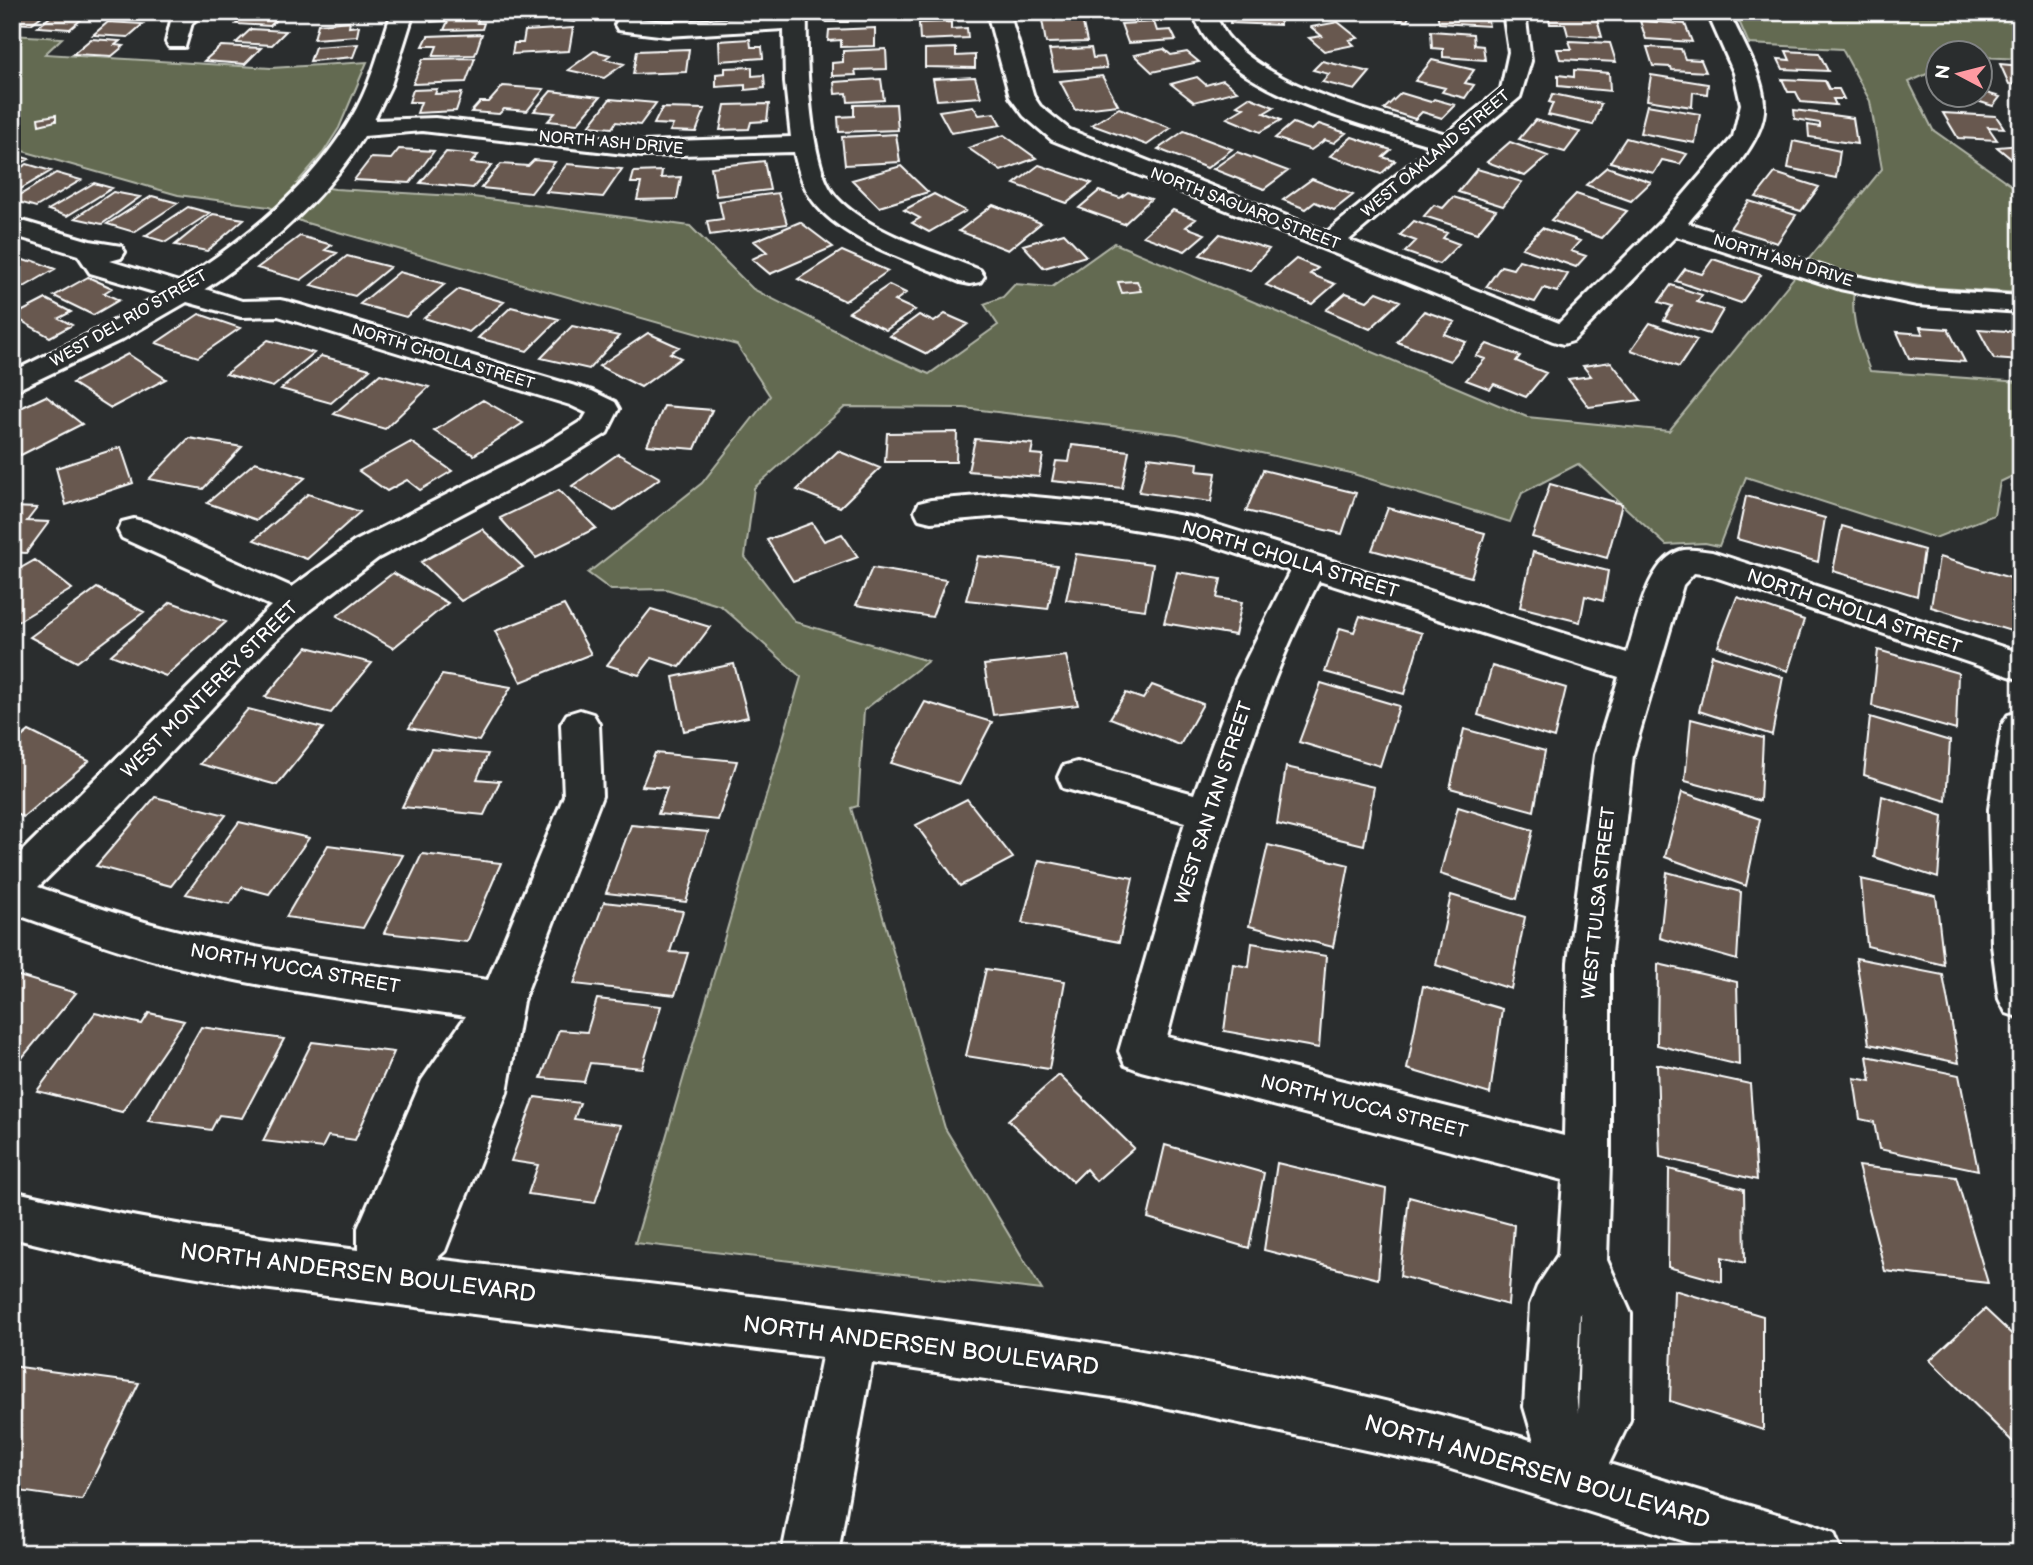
<svg xmlns="http://www.w3.org/2000/svg" width="2033" height="1565" font-family="'Balsamiq Sans',sans-serif">
<style>
.green{fill:#636b51;stroke:#b1b5a8;stroke-width:2}
.building{fill:#68594f;stroke:#fff;stroke-width:2}
.lines{fill:none;stroke-linecap:round;stroke-linejoin:round}
.minor-casing{stroke:#fff;stroke-width:6}
.minor{fill:#2a2d2e;fill-rule:evenodd}
.labels{text-anchor:middle;dominant-baseline:central;stroke-width:7;stroke-linejoin:round;paint-order:stroke}
.far-street-label{font-size:16px;fill:#fff;stroke:#2a2d2e}
.street-label{font-size:19px;fill:#fff;stroke:#2a2d2e}
.near-street-label{font-size:23px;fill:#fff;stroke:#2a2d2e}
</style>
<rect width="100%" height="100%" fill="#2a2d2e"/>
<filter id="ink" filterUnits="userSpaceOnUse"><feTurbulence type="fractalNoise" baseFrequency=".0143" numOctaves="2"/><feDisplacementMap in="SourceGraphic" scale="14" xChannelSelector="R" yChannelSelector="G"/><feConvolveMatrix kernelMatrix="1 2 1 2 8 2 1 2 1" color-interpolation-filters="sRGB"/></filter>
<g filter="url(#ink)">
<!-- green -->
<path class="green" d="M1735,12h286v47l-40,-2 -1,-5h-42v17l-29,13 24,48 88,62v101l-96,-6 -69,-12c-8,37 1,61 14,96l151,11v90l-21,10 -6,33 -59,23 -189,-61 -27,69 -14,-3 -39,2 -88,-81 -56,29 -12,29 -160,-49 -173,-39 -213,-26 -119,-1 -91,81 -9,69 50,65 133,39 -64,49 -6,96 -7,2 94,320 97,162 -407,-47 166,-566 -80,-71 -55,-17 -55,1 -23,-17 114,-90 68,-87 -33,-51 -434,-123 -34,-15 -91,-12 -166,-47v-113l50,3 -17,16 226,14 96,-6 -28,66 -16,25 -26,30 38,6 138,8 217,29 63,63 113,57 63,28 69,-49 -14,-21 19,-7 12,-13 37,3 62,-44 413,174 142,14 213,-262 -12,-68 -28,-52 -93,-5z"/>
<!-- building -->
<path class="building" d="M16,12h31l-16,12 -19,-1v-8z
M56,12h34l-20,17 -32,-2z
M119,12h37l-6,5 -35,-2z
M248,12h22l13,1 -13,13 -34,-2z
M435,12h57l-2,5h-10l-3,6h7l-2,6 -38,1 4,-9 -17,1z
M583,12l-8,10 -19,-2 4,-5 -22,-2z
M829,12h39v5h-19l-1,5h-21z
M1231,12h49v13l-50,-2z
M1375,12h36l-4,9 -33,-6z
M1437,12h49l3,14 -50,-3z
M1548,14l48,2 6,21 -34,-2 -3,-11h-15z
M1082,19l5,23 -41,1 -4,-23z
M350,21l-1,6 10,-1 -2,10 -43,3 4,-15z
M1640,21l45,3 7,18 -46,-3z
M108,22l35,2 -15,13 -35,-2z
M951,22v7l16,-1 1,10 -48,2 -1,-17z
M1154,22l3,9 14,-1 5,10 -48,3 -7,-19z
M1338,22l20,16 -9,2 5,5 -30,6 -15,-13 13,-2 -11,-9z
M573,28l-4,23 -57,3 2,-11h9l2,-12z
M875,28v18l-34,1v-7l-13,1 1,-11z
M251,29l35,2 -14,14 -36,-2z
M1431,31l42,3 1,11 9,1 2,14 -42,-3v-8l-11,-1z
M482,34l-7,21 -42,1 4,-10h-14l5,-10z
M91,39l29,2 -5,4 9,1 -12,10 -39,-2z
M750,39l1,8h11l1,11 -43,3 -1,-20z
M1569,41l41,2 6,19 -56,-3 -3,-10h15z
M358,44l-5,13 -43,4 5,-14z
M221,46l40,2 -16,16 -41,-3z
M1647,47l34,2 4,10 16,1 5,12 -34,-2 -1,-3 -18,-1z
M956,48v8l19,-1v13l-50,-1v-18z
M1091,48l2,10 11,-1 3,11 -53,3 -5,-21z
M689,49l-3,23 -53,2 4,-23z
M886,49l1,20 -32,1 1,5 -24,1v-13l11,-1v-11z
M1164,49l7,6 16,-3 12,10 -47,10 -18,-17z
M594,51l16,4 -5,4 19,5 -20,14 -36,-8z
M1786,51l33,2 9,18 -45,-2 -5,-10 12,1z
M475,58l-9,24 -53,2 10,-25z
M1432,60l42,10 -9,13 9,2 -9,13 -23,-6 3,-4 -30,-7z
M1322,61l48,11 -15,18 -33,-8 7,-8 -16,-4z
M2000,64l21,2v19l-12,-1z
M752,67v9l12,-1 1,13 -20,2v-5l-29,2v-13l9,-1v-5z
M1574,70l35,3 1,18 -52,-5v-11l16,2z
M1651,75l57,9 -1,10 -14,-2 -1,15 -45,-7z
M1102,76l16,29 -43,5 -15,-29z
M975,77l6,20 -44,3 -4,-21z
M1197,77l9,8 17,-5 14,11 -43,11 -23,-18z
M881,79l3,21 -36,2 -1,-9 -12,1 -1,-12z
M1782,79l43,2 4,8h10l5,10h-11l3,6 -35,-3 -5,-10h-8z
M1980,82l9,2 -6,8 17,5 -7,9 -38,-12h25z
M503,86l41,3 -17,22 -23,-2 -5,5 -28,-2 9,-10h9z
M437,89l-2,5 27,-1 -6,18 -39,2 4,-11h-12l4,-12z
M551,91l49,6 -23,27 -29,-3 7,-8 -21,-2z
M1401,93l30,9 3,-3 21,6 -13,13 -20,-6 -7,7 -31,-10z
M1553,94l48,10 -8,21 -45,-10 5,-12 -4,-1z
M1249,97l25,10 -10,6 17,7 -21,12 -33,-14 17,-10 -7,-3z
M610,99l46,4 -16,22 -24,-3 -4,6 -23,-2z
M769,104l-2,17 -16,1 -2,7 -29,1 5,-25z
M896,104l2,26 -59,2 -1,-15 16,-1v-11z
M1647,105l53,9 -5,29 -55,-10z
M973,106l6,9 15,-2 7,12 -50,8 -12,-22z
M662,108l43,1 -9,23 -26,-1 3,-6 -19,-1z
M1119,108l52,20 -24,17 -55,-20z
M1794,110l59,8 4,26 -48,-7 -1,-12 12,2v-4l-25,-4z
M1943,113l53,3 8,12 -16,-1 9,13 -39,-2z
M56,115v6l-17,4 -1,-7z
M1535,120l45,12 -15,20 -46,-13z
M1293,123l19,7 7,-6 27,9 -12,10 -9,-3 -14,10 -36,-12z
M1184,131l48,18 -25,19 -49,-19z
M896,134l4,28 -55,3 -3,-28z
M1004,135l32,23 -35,13 -33,-23z
M1352,137l39,13 -8,7 12,4 -14,13 -51,-18z
M1626,138l61,16 -7,10 -18,-4 -8,13 -44,-11z
M1793,141l47,10 -4,27 -48,-10z
M1510,142l38,14 -23,20 -38,-14z
M2021,145v22l-24,-20z
M399,149l35,2 -24,32 -56,-3 17,-22 20,1z
M446,152l32,3 -7,8 21,2 -19,23 -53,-5z
M1237,152l51,19 -24,18 -51,-20z
M12,154l17,5 -17,9z
M534,160l21,2 -24,31 -50,-5 20,-24 27,2z
M764,161l6,29 -54,6 -5,-29z
M27,164l24,7 -39,23v-21z
M567,164l55,5 -19,28 -57,-5z
M1039,165l53,18 -25,20 -53,-19z
M901,166l27,26 -49,15 -27,-27z
M1607,167l44,15 -20,19 -45,-16z
M1477,169l45,13 -19,24 -45,-14z
M662,171l-1,7 20,-1 -4,22 -40,1 4,-17h-10l3,-11z
M56,173l25,7 -45,27 -24,-7z
M1775,173l44,14 -18,24 -45,-14z
M1312,179l41,16 -19,15 -19,-8 -9,7 -23,-9z
M94,183l18,5 -45,28 -19,-6z
M1099,191l21,7 8,-6 23,7 -27,25 -45,-16z
M113,192l27,5 -38,27 -27,-6z
M778,193l9,31 -77,11 -3,-14 16,-2 -4,-18z
M934,194l32,17 -37,21 -17,-9 8,-5 -16,-8z
M1576,194l51,17 -25,27 -51,-18z
M152,196l26,7 -44,29 -27,-8z
M1453,197l43,13 -19,23 -53,-17 10,-11 9,3z
M1749,201l47,14 -19,28 -47,-15z
M993,205l48,18 -33,27 -49,-19z
M188,207l22,6 -44,29 -21,-6z
M1173,210l23,9 -10,8 19,7 -20,17 -42,-15z
M213,214l31,5 -37,32 -32,-6z
M1414,221l33,12 -4,5 16,6 -20,20 -34,-12 11,-11 -16,-6z
M800,222l33,25 -63,27 -18,-15 15,-7 -13,-11z
M1542,228l38,13 -9,10 15,5 -10,11 -54,-19z
M1064,233l22,23 -42,12 -21,-23z
M1220,234l49,15 -19,21 -50,-15z
M300,236l32,9 -7,5 12,3 -36,27 -44,-12z
M842,251l46,20 -43,30 -47,-22z
M12,256l17,6 3,-2 23,9 -31,18 -12,-5z
M347,256l43,11 -35,29 -44,-11z
M1296,259l22,9 -8,6 25,10 -23,20 -46,-19z
M1713,259l48,16 -20,28 -65,-22 9,-12 17,5z
M1519,260l49,14 -11,18 -13,-4 -9,14 -49,-15 15,-21 12,3z
M399,272l46,12 -39,33 -46,-13z
M88,277l24,11 -8,5 15,7 -26,15 -39,-19z
M1137,281l4,10 -19,2 -4,-11z
M889,285l17,8 -11,8 20,9 -29,20 -37,-18z
M1671,285l31,10 -5,7 26,8 -14,24 -45,-14 8,-14 -13,-4z
M459,289l45,13 -35,30 -45,-14z
M1377,292l23,9 -30,28 -44,-19 20,-17 21,8z
M46,299l25,13 -12,6 13,7 -22,12 -37,-21z
M511,307l48,12 -32,32 -49,-13z
M1424,311l31,11 -11,12 22,8 -16,19 -53,-19z
M199,314l41,14 -42,29 -42,-14z
M945,314l23,10 -41,30 -37,-18 29,-21 15,7z
M1650,323l47,17 -18,27 -48,-17z
M572,326l47,10 -30,33 -48,-11z
M1920,327l28,2 17,33 -56,-4 -12,-26 26,2z
M1978,329l43,3v29l-27,-2z
M648,333l31,14 -9,6 11,5 -40,29 -42,-21z
M268,340l46,13 -41,34 -47,-13z
M1487,344l33,12 -4,5 30,12 -20,24 -32,-13 -4,5 -24,-9 19,-21 -9,-3z
M128,354l38,25 -55,29 -39,-25z
M321,356l49,13 -39,34 -50,-14z
M1611,362l30,38 -52,7 -21,-28 23,-3 -8,-10z
M380,374l49,13 -44,42 -51,-15z
M46,396l36,28 -61,31 -9,-7v-36z
M483,400l40,23 -49,32 -40,-24z
M664,406l48,4 -17,39 -48,-4z
M957,432l-1,30h-71l2,-29z
M189,438l53,9 -39,42 -54,-10z
M975,439l58,5 -2,10 12,1 -4,22 -71,-6z
M411,442l41,29 -32,19 -13,-10 -20,11 -28,-20z
M1072,445l57,6 -7,37 -70,-7 4,-20 13,1z
M121,447l12,36 -67,22 -10,-37z
M838,451l42,17 -40,39 -43,-17z
M618,454l42,24 -46,33 -42,-25z
M1148,457l50,6 -1,8 19,2 -5,29 -72,-10z
M255,462l50,16 -48,42 -50,-17z
M1263,470l93,23 -14,41 -96,-23z
M1550,484l72,20 -15,54 -75,-21z
M559,490l37,38 -60,30 -36,-40z
M308,494l52,18 -53,47 -53,-19z
M1746,496l79,22 -7,44 -81,-23z
M12,507l25,1 -10,13 22,1 -23,31 -14,-1z
M1388,508l97,25 -14,44 -99,-27z
M812,523l12,18 18,-7 16,23 -65,24 -26,-41z
M1842,526l82,24 -7,46 -84,-25z
M482,529l41,38 -62,34 -40,-39z
M1533,552l75,19 -5,30 -18,-5 -5,26 -60,-15z
M1076,554l77,10 -8,46 -79,-10z
M978,556l79,9 -9,44 -82,-9z
M1939,557l82,24v53l-90,-27z
M35,560l37,29 -60,36v-52z
M872,568l74,12 -14,37 -76,-12z
M1177,572l44,7 -4,19 25,4 -7,33 -71,-12z
M393,573l55,30 -55,45 -56,-32z
M97,588l47,24 -67,50 -47,-25z
M1737,597l67,23 -16,51 -70,-25z
M171,602l55,20 -60,54 -55,-21z
M564,605l27,49 -70,28 -26,-51z
M651,609l59,18 -30,40 -28,-9 -13,17 -32,-10z
M1360,616l62,17 -18,61 -79,-22 15,-44 14,4z
M307,647l65,16 -41,50 -66,-16z
M1878,650l80,23 -2,57 -84,-24z
M1712,655l71,22 -11,58 -73,-24z
M1066,656l12,49 -85,10 -9,-50z
M734,664l14,53 -64,14 -11,-54z
M1492,666l74,22 -12,50 -76,-23z
M442,675l69,12 -32,54 -70,-13z
M1321,683l78,23 -19,60 -81,-24z
M1152,685l51,19 -23,41 -70,-27 16,-25 17,6z
M925,702l67,20 -32,62 -69,-21z
M248,709l75,19 -46,57 -77,-21z
M1870,717l80,24 -4,60 -82,-26z
M1691,719l72,19 -3,63 -75,-20z
M1464,729l81,22 -11,60 -84,-23z
M29,731l60,30 -66,56 -11,-6v-66z
M431,749l57,5 -11,25 23,2 -16,34 -82,-8z
M655,753l82,8 -19,59 -60,-6 9,-26 -25,-2z
M1286,767l88,20 -10,58 -87,-21z
M1682,792l78,27 -14,67 -81,-29z
M1882,796l61,20 -5,62 -64,-21z
M155,797l71,18 -55,71 -75,-20z
M967,799l46,59 -53,28 -44,-61z
M1458,807l75,23 -16,69 -77,-25z
M239,822l70,16 -40,56 -27,-7 -12,17 -44,-10z
M631,825l77,7 -22,70 -80,-9z
M328,845l75,10 -40,73 -77,-11z
M1268,845l81,20 -16,82 -84,-21z
M422,854l79,9 -34,79 -83,-9z
M1039,860l94,18 -14,64 -97,-19z
M1667,872l74,20 -4,68 -77,-22z
M1861,879l75,17 8,69 -77,-19z
M1451,895l74,22 -14,72 -75,-24z
M604,902l79,9 -13,41 18,1 -13,42 -101,-11z
M1252,943l74,13 -7,92 -95,-17 9,-67 16,3z
M1856,958l87,17 16,88 -90,-19z
M1658,964l79,18 2,83 -82,-20z
M986,969l79,12 -16,88 -83,-13z
M12,974l64,19 -64,77z
M1423,986l79,23 -12,85 -83,-25z
M597,999l64,7 -19,62 -52,-5 -6,19 -43,-4 18,-48 28,2z
M95,1013l47,11 7,-11 35,8 -62,91 -85,-21z
M201,1027l83,12 -42,79 -23,-3 -8,15 -63,-9z
M312,1042l82,10 -39,88 -27,-4 -6,12 -59,-7z
M1867,1056l92,19 19,95 -99,-21 -5,-27 -14,-3 -6,-41 17,3z
M1657,1064l93,20 7,96 -97,-23z
M1059,1075l75,73 -38,33 -10,-12 -13,13 -65,-62z
M535,1097l45,6 -6,16 47,6 -26,78 -67,-9 10,-29 -27,-4z
M1165,1145l99,28 -15,75 -101,-30z
M1277,1163l109,26 -8,90 -114,-29z
M1858,1166l98,11 32,106 -103,-12z
M1669,1169l75,20 1,74 -23,-6v25l-54,-15z
M1409,1197l105,28 -6,80 -108,-29z
M1674,1290l89,26v114l-93,-29z
M1985,1309l36,34v107l-91,-90z
M12,1366l127,17 -57,117 -70,-10z"/>
<g class="lines">
<defs>
<path id="minor" d="M179,12h24l-11,11 -7,24h-16l-3,-5 5,-21z
M392,12h22l-23,73 -17,35 61,-2 207,24 149,-5 -6,-55 -1,-53 -117,7 -49,-6 -3,-5 3,-5 8,-2 41,4 118,-6v-4h22c-1,42 1,154 29,185 32,35 100,55 144,73l4,6 -4,6 -10,2 -10,-2c-44,-19 -111,-39 -143,-76 -13,-15 -19,-35 -23,-54l-152,4 -220,-25 -58,5c-38,63 -98,113 -159,153l37,12 38,-1 10,2 302,89 23,11 4,7 -12,24 -45,28 -184,97 -67,51 -39,35 -151,161 -83,82c49,17 98,34 149,46 99,23 200,34 301,47l76,-184 -3,-72 6,-10 13,-4 13,4 6,10 3,72 -79,205 -16,91 -62,159 -9,8c367,45 743,76 1098,182l-10,-34 6,-102 7,-18 21,-32 5,-75 -422,-109 -16,-6 -6,-14 66,-229 -122,-34 -5,-11 5,-11 14,-4 117,32 42,-114 54,-109 -98,-32 -71,-12 -118,-11 -72,6 -12,-3 -4,-8 4,-8 12,-3 72,-6 118,11 74,13 432,135c10,-30 20,-96 57,-103 9,-1 19,1 28,2l309,101v27l-312,-105 -15,-2 -11,12 -50,170 -23,207v202l-3,96 24,54 -1,106 -21,44 205,61 20,8 8,20h-119l-282,-87 -315,-67 -254,-36 -34,190h-56l40,-196 -560,-69 -146,-25 -104,-25v-47c116,27 228,45 346,59v-22l64,-148 44,-64c-99,-14 -199,-26 -296,-51 -54,-14 -106,-34 -158,-52v-52l259,-255 -149,-68 -4,-8 4,-8 12,-3 12,3 146,65 62,-45 186,-95 43,-27 4,-7 -17,-8 -292,-89 -37,1 -54,-15 -66,38 -109,52v-20l89,-44 60,-34 -71,-21 -12,-18 -66,-20v-17l78,23 31,5 4,6 -4,6 -11,3 69,21c70,-45 138,-100 178,-174 16,-30 24,-64 35,-96zM1319,581l300,96 -24,78 -27,207 -4,174 -397,-99c41,-156 78,-312 152,-456zM1580,1313l1,2 -3,98 -2,-22z
M987,12h22l25,85 6,9 30,24 257,102 105,-86c-66,-21 -182,-48 -224,-105 -7,-8 -11,-19 -16,-29h22c4,8 8,17 13,24 45,54 153,78 219,98l55,-45 8,-37 -6,-40h22l6,49 -11,36 -171,143 210,83 103,-103 71,-83 8,-33 -7,-31 -27,-61h22c12,28 33,60 35,91 4,39 -52,90 -76,120l158,51 71,15 104,7v16l-104,-7 -77,-16 -164,-53 -103,105 -10,3 -10,-3 -501,-201 -28,-24 -14,-19z
M2021,711v307l-15,-5 -7,-14 -7,-54 -3,-136 13,-84 6,-10z"/>
</defs>
<!-- minor casing -->
<use href="#minor" class="minor-casing"/>
<!-- minor -->
<use href="#minor" class="minor"/>
</g>
</g>
<g class="labels">
<!-- far-street labels -->
<g class="far-street-label">
<text transform="translate(611 143) rotate(5)">NORTH ASH DRIVE</text>
<text transform="translate(1436 154) rotate(-40)">WEST OAKLAND STREET</text>
<text transform="translate(1245 209) rotate(21)">NORTH SAGUARO STREET</text>
<text transform="translate(1783 261) rotate(17)">NORTH ASH DRIVE</text>
<text transform="translate(129 319) rotate(-30)">WEST DEL RIO STREET</text>
<text transform="translate(443 357) rotate(17)">NORTH CHOLLA STREET</text>
</g>
<!-- street labels -->
<g class="street-label">
<text transform="translate(1290 560) rotate(17)">NORTH CHOLLA STREET</text>
<text transform="translate(1854 612) rotate(19)">NORTH CHOLLA STREET</text>
<text transform="translate(210 690) rotate(-45)">WEST MONTEREY STREET</text>
<text transform="translate(1214 803) rotate(-72)">WEST SAN TAN STREET</text>
<text transform="translate(1599 903) rotate(-84)">WEST TULSA STREET</text>
<text transform="translate(295 969) rotate(10)">NORTH YUCCA STREET</text>
<text transform="translate(1364 1107) rotate(14)">NORTH YUCCA STREET</text>
</g>
<!-- near-street labels -->
<g class="near-street-label">
<text transform="translate(358 1273) rotate(7)">NORTH ANDERSEN BOULEVARD</text>
<text transform="translate(921 1346) rotate(7)">NORTH ANDERSEN BOULEVARD</text>
<text transform="translate(1537 1472) rotate(16)">NORTH ANDERSEN BOULEVARD</text>
</g>
</g>
<!-- margin -->
<rect width="2033" height="1565" fill="none" stroke="#2a2d2e" stroke-width="42"/>
<rect x="21" y="21" width="1991" height="1523" fill="none" stroke="#fff" stroke-width="2.5" filter="url(#ink)"/>
<!-- north arrow -->
<g transform="translate(1959 74) rotate(277)"><circle r="33" fill="#2a2d2e" stroke="#7f8182" stroke-width="2"/>
<path d="M0-5L12 26L0 18L-12 26Z" fill="#ff9aa2"/>
<text y="-10" font-size="19" font-weight="bold" text-anchor="middle" fill="#ffffff">N</text>
</g>
</svg>
